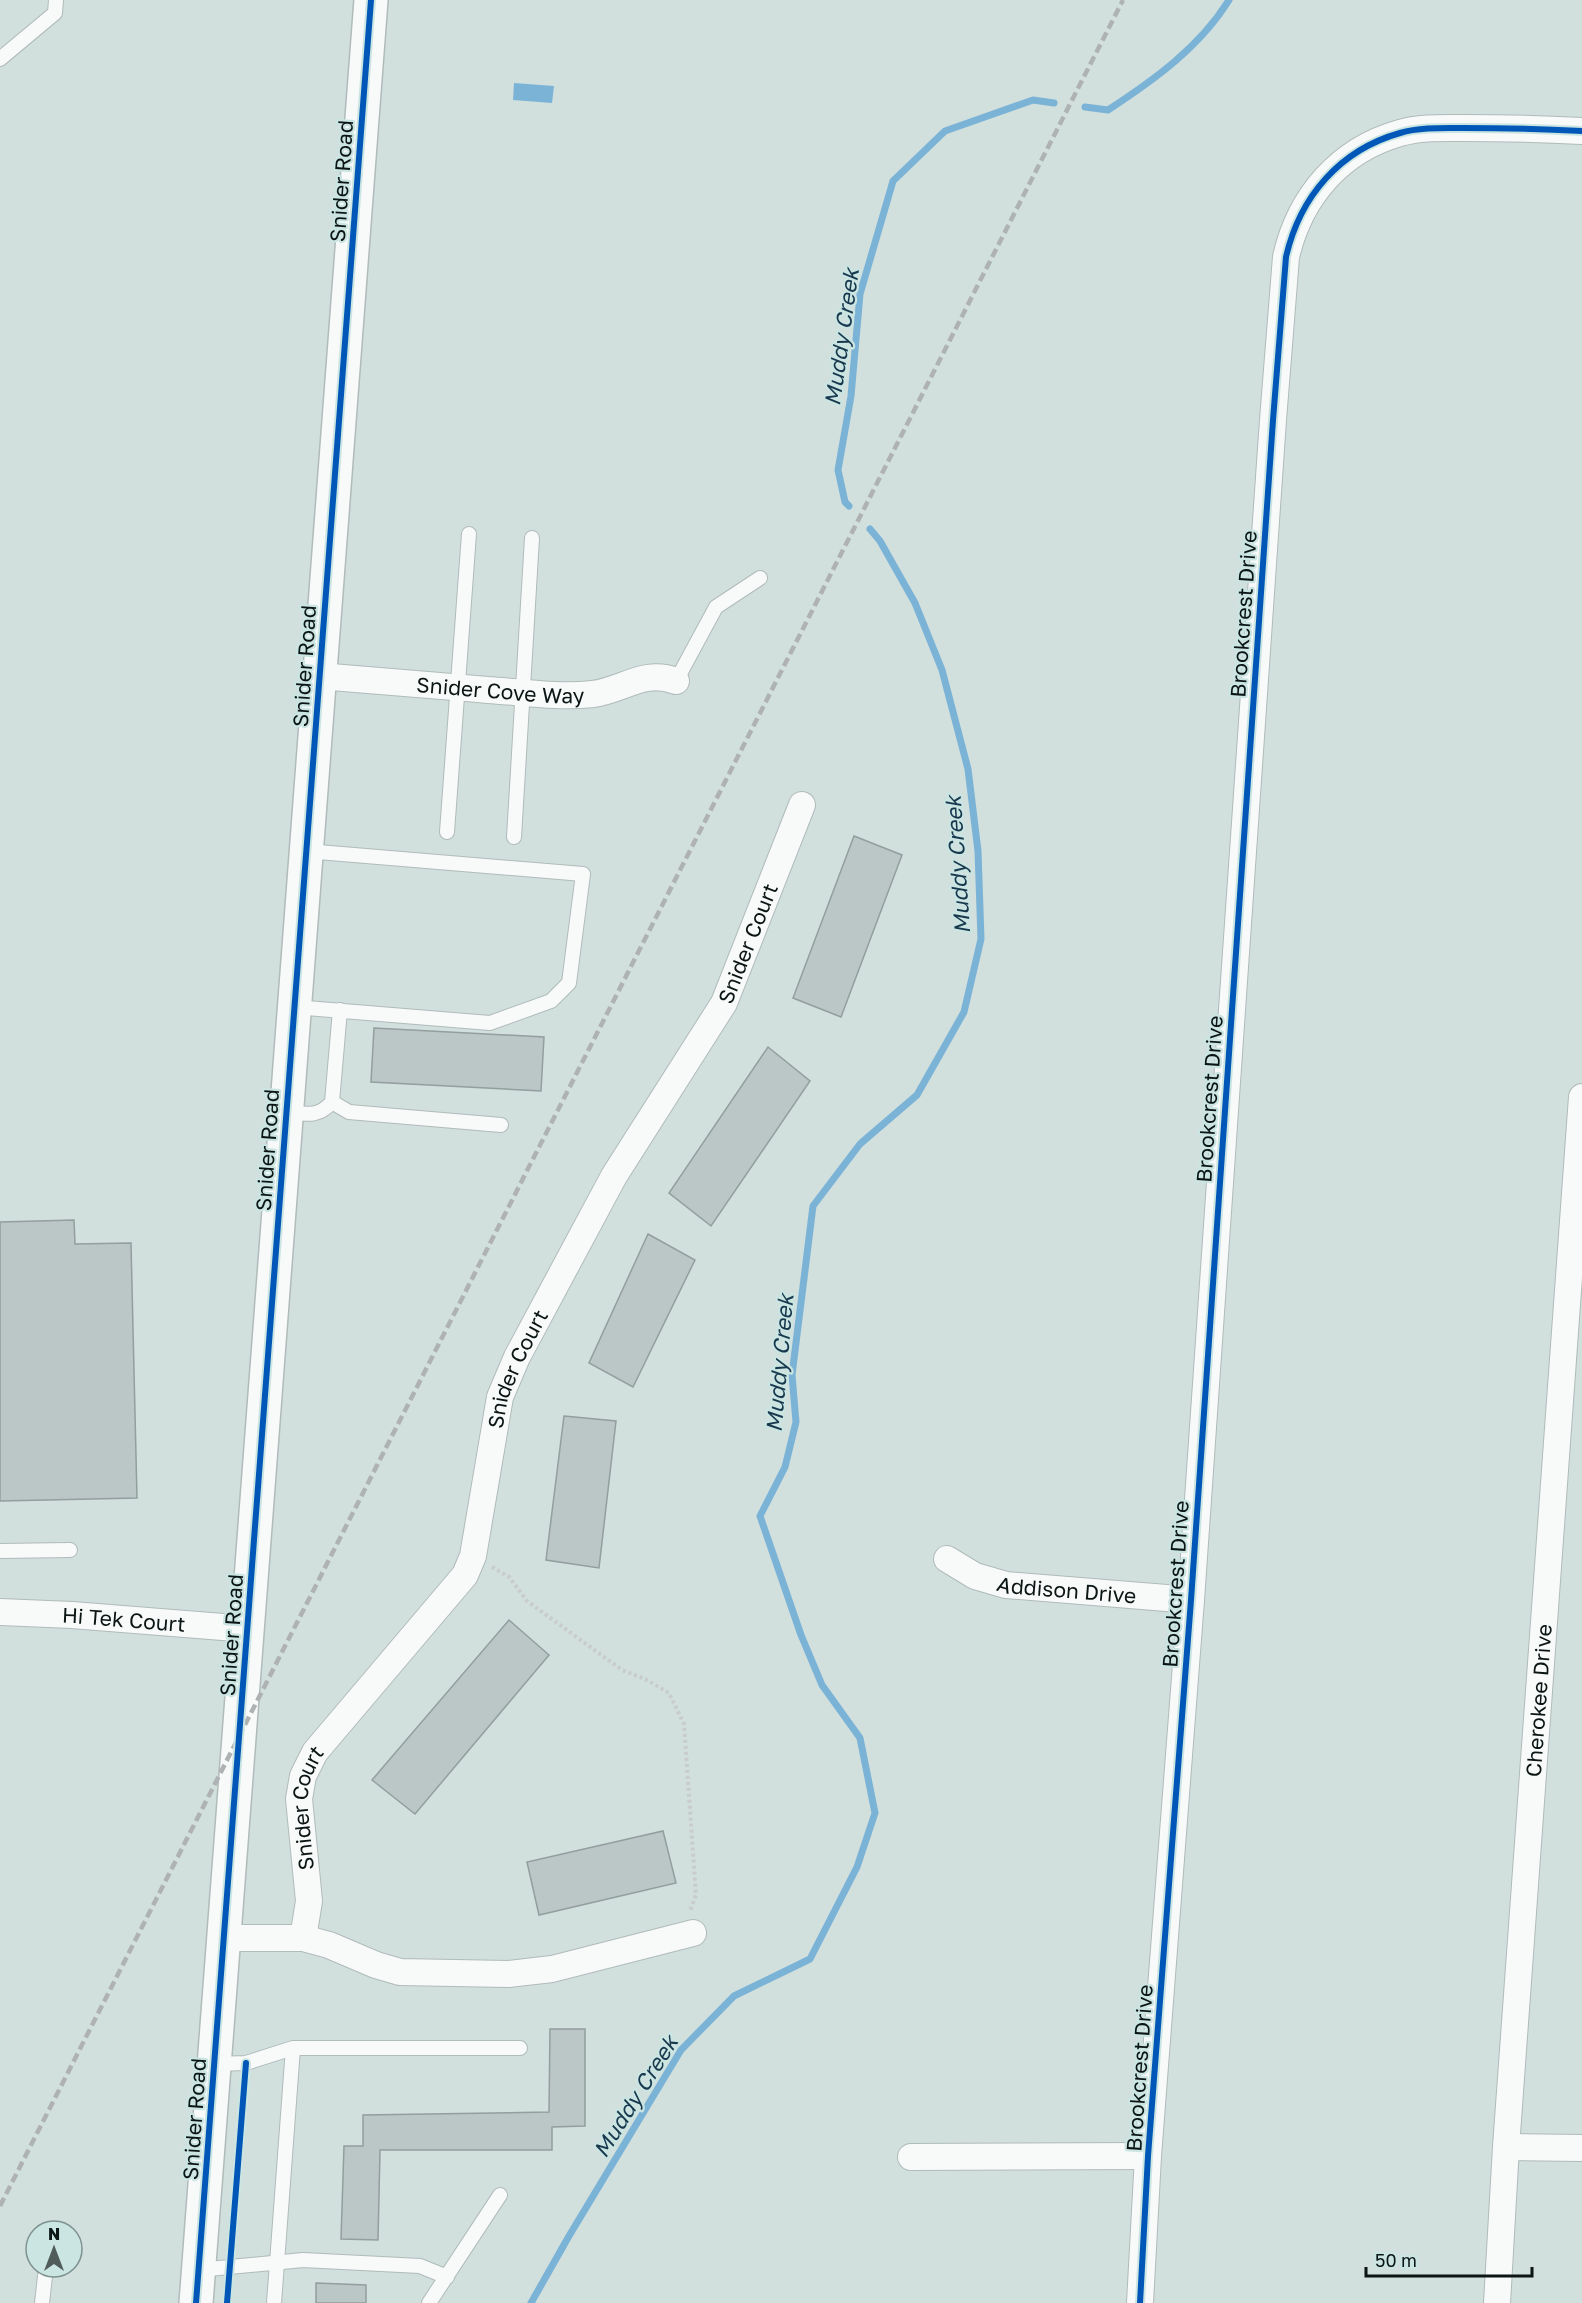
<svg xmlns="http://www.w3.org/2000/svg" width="1582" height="2303" font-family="'Golos Text',sans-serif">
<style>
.water{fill:#7bb3d7}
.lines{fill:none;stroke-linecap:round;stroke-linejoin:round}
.stream{stroke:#7bb3d7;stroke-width:7}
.building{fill:#bbc6c6;stroke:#939e9e;stroke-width:1.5}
.service-casing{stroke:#b0bbba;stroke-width:16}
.minor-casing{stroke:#b0bbba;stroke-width:28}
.tertiary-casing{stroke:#b0bbba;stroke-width:36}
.path{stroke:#c8cccc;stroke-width:4;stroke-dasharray:3 3;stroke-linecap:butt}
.service{stroke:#f8fafa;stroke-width:14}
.minor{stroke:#f8fafa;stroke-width:26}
.tertiary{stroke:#f8fafa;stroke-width:33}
.rail{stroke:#afb2b2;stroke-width:4.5;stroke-dasharray:9 4.5;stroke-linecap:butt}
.cycleway-casing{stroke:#cbe5e2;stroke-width:10}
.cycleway{stroke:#0057b8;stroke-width:6}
.labels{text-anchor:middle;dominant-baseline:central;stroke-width:4.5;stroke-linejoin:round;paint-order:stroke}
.street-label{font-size:21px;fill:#0b1514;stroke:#cbe5e2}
.water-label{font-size:22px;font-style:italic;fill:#18384e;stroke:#cbe5e2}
</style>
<rect width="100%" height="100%" fill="#d1dfdd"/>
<!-- water -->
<path class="water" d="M514,83l40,3 -2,17 -39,-3z"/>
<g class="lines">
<!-- stream -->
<path class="stream" d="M1085,107l23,3c46,-30 92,-63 121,-110
M849,506l-4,-4 -7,-32 13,-74 9,-102 33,-113 52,-50 88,-31 21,3
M531,2303l38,-67 112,-186 53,-54 76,-37 47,-92 18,-54 -15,-75 -38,-53 -21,-50 -41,-119 25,-49 11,-45 -4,-47 21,-169 47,-62 57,-49 47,-83 17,-73 -3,-88 -10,-82 -26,-99 -27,-67 -35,-62 -10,-12"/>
</g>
<!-- building -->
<path class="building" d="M854,836l48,19 -61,162 -48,-19z
M374,1028l170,9 -3,54 -170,-9z
M768,1047l42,34 -99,145 -42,-33z
M74,1220l1,24 56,-1 6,255 -137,3v-279z
M648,1234l47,26 -62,127 -44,-24z
M564,1416l52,5 -17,147 -53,-8z
M509,1620l40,35 -134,159 -43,-34z
M663,1831l13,52 -137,32 -12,-53z
M550,2029h35v97l-33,1v23h-172l-2,90 -37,-1 3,-93h19v-31l186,-3z
M316,2283l50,2v18h-50z"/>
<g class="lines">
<defs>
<path id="service" d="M0,59l55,-46 1,-13
M676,681l40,-74 44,-29
M447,832l22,-298
M514,837l18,-299
M294,1007l196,16 61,-22 18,-18 14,-109 -277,-23
M332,1102l17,10 152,13
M287,1112c19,2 31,6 45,-10l8,-92
M0,1551l70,-1
M215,2064l31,-1 47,-15h227
M198,2270l105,-10 117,6 27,11
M42,2303l4,-36
M274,2303l19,-255
M429,2303l71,-108"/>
<g id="minor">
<path id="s1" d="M319,676c57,5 113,9 169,14 34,2 70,8 105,4 31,-4 50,-25 83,-13"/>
<path id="s2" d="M947,1559l28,17 31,9 185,15"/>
<path id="s3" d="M0,1612l72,3 176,14"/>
<path d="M225,1938h78l26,7 47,20 24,7 108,2 44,-5 141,-36"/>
<path id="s4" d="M303,1938l6,-37 -10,-102 4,-23 12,-24 150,-177 8,-19 27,-159 17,-40 97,-181 110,-173 78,-198"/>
<path d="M1506,2147l76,1"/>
<path d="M911,2157l237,-1"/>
<path d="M1140,2303l8,-147 43,-556 82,-1180 13,-163c14,-61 54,-107 114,-124 20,-6 43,-5 63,-5 40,0 79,1 119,3"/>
<path id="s5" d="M1497,2303l9,-156 76,-1050"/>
</g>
<path id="tertiary" d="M196,2303l175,-2303"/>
</defs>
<!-- service casing -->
<use href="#service" class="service-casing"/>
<!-- minor casing -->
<use href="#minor" class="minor-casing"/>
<!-- tertiary casing -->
<use href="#tertiary" class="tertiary-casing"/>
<!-- path -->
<path class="path" d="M492,1567l17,10 18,24 95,69 23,9 24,14 15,31 12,171 -6,16"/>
<!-- service -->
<use href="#service" class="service"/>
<!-- minor -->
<use href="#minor" class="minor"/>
<!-- tertiary -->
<use href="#tertiary" class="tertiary"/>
<!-- rail -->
<path class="rail" d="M0,2206l1123,-2206"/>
<defs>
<path id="cycleway" d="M196,2303l175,-2303
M227,2303l19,-240
M1140,2303l8,-147 43,-556 82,-1180 13,-163c14,-61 54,-107 114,-124 20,-6 43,-5 63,-5 40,0 79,1 119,3"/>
</defs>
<!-- cycleway casing -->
<use href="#cycleway" class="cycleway-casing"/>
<!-- cycleway -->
<use href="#cycleway" class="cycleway"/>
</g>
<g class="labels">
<!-- street labels -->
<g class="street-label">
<text transform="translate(341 181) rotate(-86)">Snider Road</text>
<text transform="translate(1243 614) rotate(-86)">Brookcrest Drive</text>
<text transform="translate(304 666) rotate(-86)">Snider Road</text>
<text stroke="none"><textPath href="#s1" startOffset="182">Snider Cove Way</textPath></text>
<text stroke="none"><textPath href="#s4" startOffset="1122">Snider Court</textPath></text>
<text transform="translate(1209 1099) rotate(-86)">Brookcrest Drive</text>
<text transform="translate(267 1150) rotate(-86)">Snider Road</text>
<text stroke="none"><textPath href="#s4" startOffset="636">Snider Court</textPath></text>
<text transform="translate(1175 1584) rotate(-86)">Brookcrest Drive</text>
<text stroke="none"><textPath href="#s2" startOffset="126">Addison Drive</textPath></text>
<text stroke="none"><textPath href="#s3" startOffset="124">Hi Tek Court</textPath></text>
<text transform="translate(231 1635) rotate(-86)">Snider Road</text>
<text stroke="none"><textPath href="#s5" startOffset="604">Cherokee Drive</textPath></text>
<text stroke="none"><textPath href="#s4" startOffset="132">Snider Court</textPath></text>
<text transform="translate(1139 2068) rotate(-86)">Brookcrest Drive</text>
<text transform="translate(194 2119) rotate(-86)">Snider Road</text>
</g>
<!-- water labels -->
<g class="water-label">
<text transform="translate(841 337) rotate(-82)">Muddy Creek</text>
<text transform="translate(957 865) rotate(-94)">Muddy Creek</text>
<text transform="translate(779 1363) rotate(-85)">Muddy Creek</text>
<text transform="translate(635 2096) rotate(-58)">Muddy Creek</text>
</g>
</g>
<!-- north arrow -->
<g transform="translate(54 2249)"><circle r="28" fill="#cbe5e2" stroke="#7e9290" stroke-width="1.5"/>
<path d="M0-4.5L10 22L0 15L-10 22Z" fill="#505c5a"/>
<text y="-9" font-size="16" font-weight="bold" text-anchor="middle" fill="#0b1514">N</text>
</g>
<!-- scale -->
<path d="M1366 2267v9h166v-9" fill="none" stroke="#0b1514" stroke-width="3"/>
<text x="1375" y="2267" font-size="18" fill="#0b1514" stroke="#cbe5e2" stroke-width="4.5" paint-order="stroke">50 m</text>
</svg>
